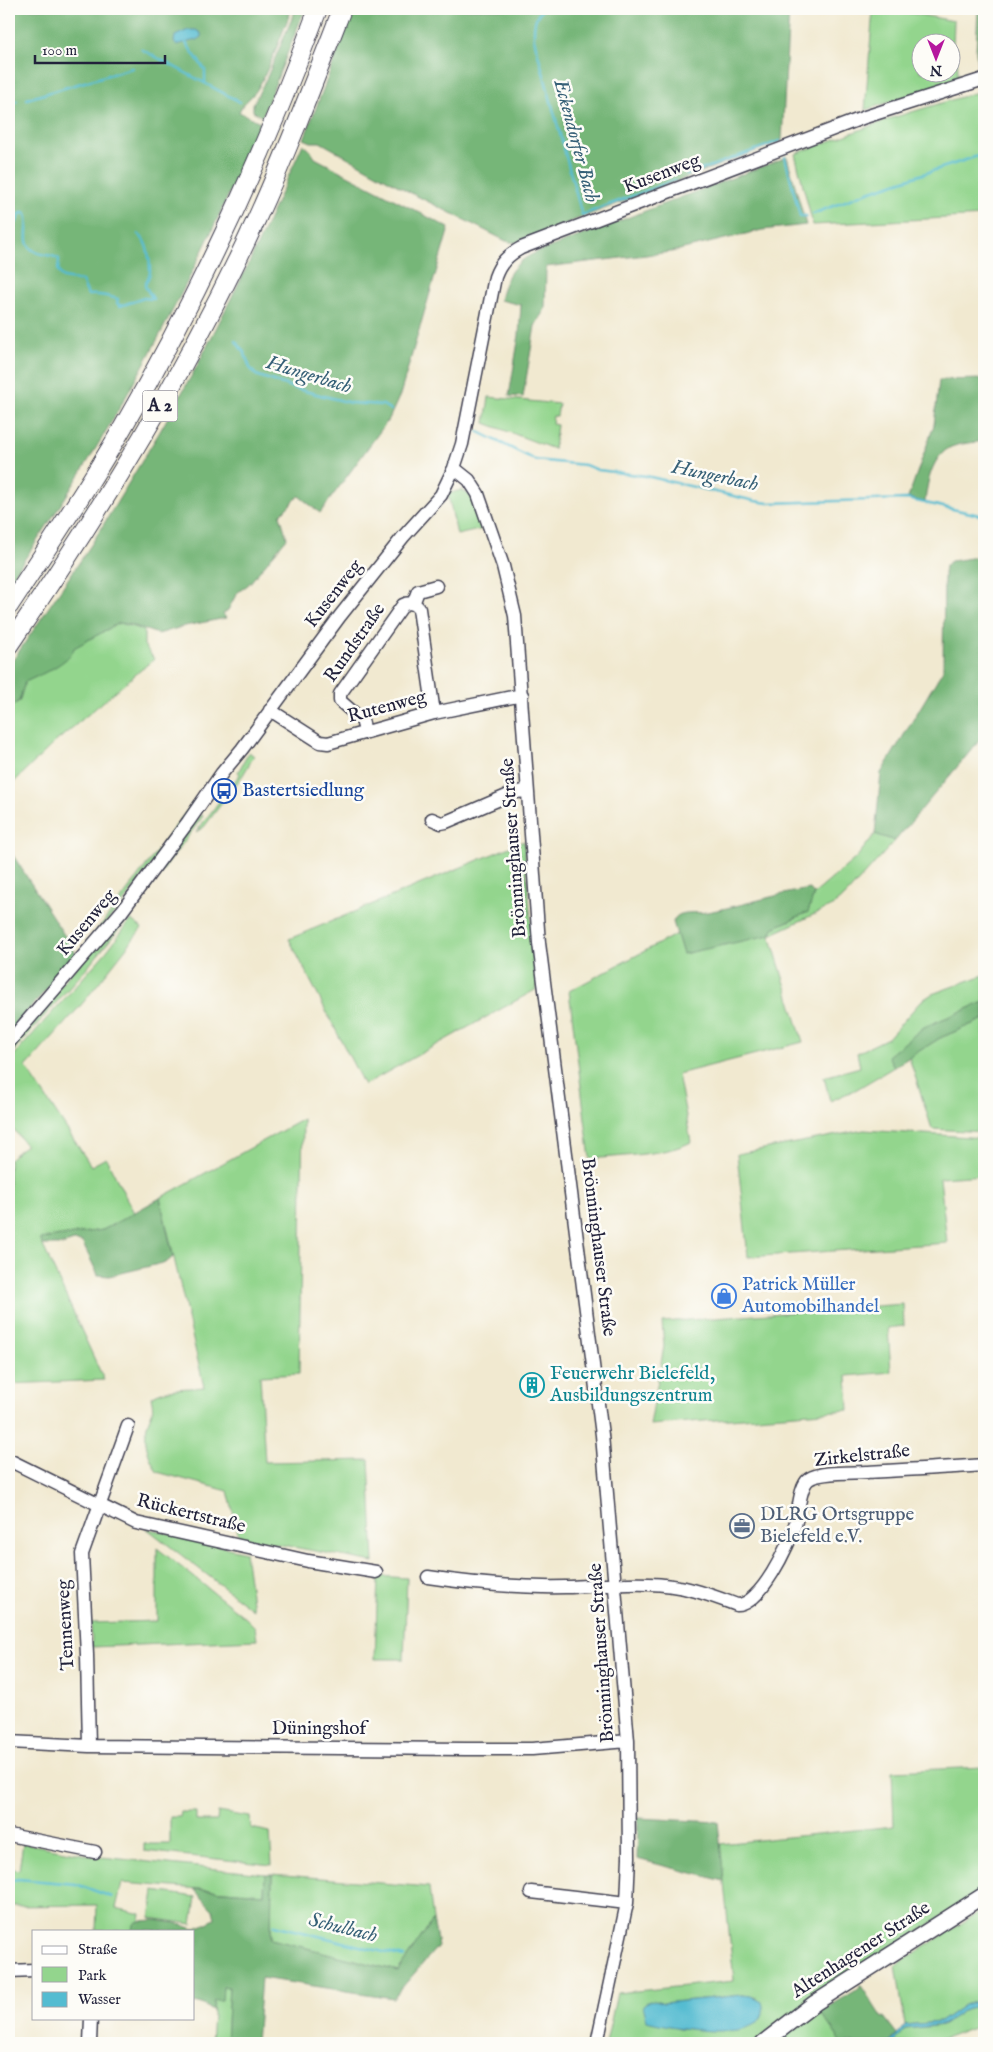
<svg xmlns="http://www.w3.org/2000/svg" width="993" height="2052" font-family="'IM FELL English',serif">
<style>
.green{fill:#93d58d;stroke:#5a7c64;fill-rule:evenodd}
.forest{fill:#76b678;stroke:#4c6c5a}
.water{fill:#54bcd1;stroke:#3b6f86}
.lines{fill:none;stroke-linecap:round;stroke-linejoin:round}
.stream{stroke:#54bcd1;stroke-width:2.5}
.minor-casing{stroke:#414051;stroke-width:15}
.major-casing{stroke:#414051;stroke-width:18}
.highway-casing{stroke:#414051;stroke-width:20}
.minor{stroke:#fff;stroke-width:12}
.major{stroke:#fff;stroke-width:15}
.highway{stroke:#fff;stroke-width:18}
.labels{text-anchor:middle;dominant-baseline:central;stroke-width:5;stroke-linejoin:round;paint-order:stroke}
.shield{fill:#fdfcf7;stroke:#646373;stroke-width:1}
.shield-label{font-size:18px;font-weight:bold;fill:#22223b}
.street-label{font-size:19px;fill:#22223b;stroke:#fdfcf7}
.transit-label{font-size:19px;fill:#164399;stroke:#fdfcf7;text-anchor:start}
.shop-label{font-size:19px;fill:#366cbe;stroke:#fdfcf7;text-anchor:start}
.culture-label{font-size:19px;fill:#0d838f;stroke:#fdfcf7;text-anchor:start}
.service-label{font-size:19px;fill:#4e5e75;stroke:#fdfcf7;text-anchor:start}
.water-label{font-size:20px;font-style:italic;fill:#366077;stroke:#fdfcf7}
</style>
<rect width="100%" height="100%" fill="#fdfcf7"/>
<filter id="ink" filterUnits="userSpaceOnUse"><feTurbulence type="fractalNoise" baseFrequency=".02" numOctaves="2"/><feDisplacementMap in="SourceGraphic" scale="10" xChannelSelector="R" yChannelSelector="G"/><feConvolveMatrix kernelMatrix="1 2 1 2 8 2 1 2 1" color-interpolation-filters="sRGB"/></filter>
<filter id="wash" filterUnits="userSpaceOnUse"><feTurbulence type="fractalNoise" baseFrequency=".0096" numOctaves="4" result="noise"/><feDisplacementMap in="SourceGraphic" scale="20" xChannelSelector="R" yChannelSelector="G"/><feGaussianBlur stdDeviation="1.12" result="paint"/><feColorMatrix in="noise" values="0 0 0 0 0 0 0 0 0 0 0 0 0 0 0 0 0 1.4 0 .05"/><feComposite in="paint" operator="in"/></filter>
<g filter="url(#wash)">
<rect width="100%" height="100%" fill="#f1e9d0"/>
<!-- green -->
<path class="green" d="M873,9h15l66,12 -1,26 4,1 1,27 12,1 -105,34zM920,42h30v30h-30z
M984,90v126l-171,9 -18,-71 97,-36z
M489,397l70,7 -2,12h-4l-1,8 5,1 -3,24 -69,-26z
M461,490l8,4 3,4 11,31 -26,6 -9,-41z
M119,623l25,7v15l10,14 -101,85 -44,43v-77l10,-9 6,-19 28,-14 20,-20z
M249,752l5,4 -11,19 -39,52 -8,5 44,-58 -2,-2z
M197,797l3,2 -80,108 -39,43 35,-44z
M201,814l2,2 -75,102 -41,50 -78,88v-8z
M875,834l20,7 -50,55 -13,10 -62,29 33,107 -125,32 13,68c-24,13 -73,14 -101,17l-21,-168 108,-57 6,20 87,-22 3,-4 35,-16 6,-18 42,-36z
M524,841l13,148 -173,96 -75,-146z
M131,920l11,8 -60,76 -56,63 65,99 15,-8 28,55 -31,17 -63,9 64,141 -95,4v-225l17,-14 -17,-21v-63l97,-109z
M984,975v27l-60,25 -35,29 5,11 -37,22 -27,12 -6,-24 36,-10 -3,-14 31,-15 33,-37 11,-7z
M984,1019v113l-52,-3 -23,-72 31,-19z
M303,1119l-4,255 -39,2 5,86 104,-2 5,102 -135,-25 -11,-46 -71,-19c-7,-13 -13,-26 -11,-41 2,-16 10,-16 5,-34 16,-10 35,-8 53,-10l-44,-189z
M864,1130l120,8v37l-44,3 7,65 -199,14 -11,-103z
M903,1304l1,22 -16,2 3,44 -44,4 2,34 -199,15 14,-79 -2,-24z
M146,1528l99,24 8,58z
M157,1548l90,71 8,8 2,13 -165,7 -1,-24 66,-2z
M378,1576l29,2 -3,81h-29z
M984,1767v122l-214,141 -14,13h-150l11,-50 117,-12 -14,-137 174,-18 -2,-55zM743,1995l14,3 -27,33 -53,-3 -22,-28 8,3z
M181,1812h15v9h21l1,-9 32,5 1,11 19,4 2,33 -128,-14v-7h26v-27h10z
M23,1843l69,13 173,18 -1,20 -142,-11 -6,25 25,6 -1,7 -5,2 -3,8h-36l1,-26 -88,1v-38l10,2z
M272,1874l157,13 4,33 -35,51 -127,-32z
M154,1891l42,6 -4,27 -42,-6z
M984,1909v90l-20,6 -24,17 -35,3 -9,-60z
M223,1987h6l-3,56h-15l3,-44z
M984,2004v20l-51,19h-39l11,-14 37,-4 23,-16z
M820,2012l22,31h-65l37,-29z"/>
<!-- forest -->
<path class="forest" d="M9,9h283c-11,26 -20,54 -34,79 -5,9 -15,14 -19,24l21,10c-67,162 -151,317 -251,460z
M296,9h9l-43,108 -9,-6v-7l14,-27z
M354,9h435l-7,132 -267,102 -9,-2 -93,-47 -93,-52h-9l-7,-3z
M978,9h6v63l-7,2 -1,-23z
M303,144l7,6 5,8 134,70 -49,167 -11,24 -69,94 -21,-17 -19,19 7,23 -38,46 -12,9 -9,17 -5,4 3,4 -41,8 -27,8 -27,-9 -12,-2 -45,25c-3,14 -36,28 -49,34l-6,20 -1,-1 -9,9v-44l82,-121 68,-112 38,-67 52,-103z
M787,157l19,68 -44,5 -91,22 -125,15 -1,42 -10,17 -12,71 -14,-1 10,-61 2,-30 -21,-5c5,-23 13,-37 35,-47z
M984,379v62c-11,2 -25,2 -35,7 -18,11 -22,36 -24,54l-17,-4 26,-73 5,-45z
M984,556v179l-89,106 -20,-7 6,-61 62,-103 1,-96 1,-8 6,-5z
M9,849l68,106 -68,77z
M810,889l4,5 -6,18 -35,16 -3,7 -87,19 -10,-32c4,-13 23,-8 34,-10 35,-6 68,-18 103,-23z
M984,1002v17l-44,19 -46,29 -6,-11 36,-29z
M160,1198l13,59 -6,5 -58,14 -11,-1 -16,-33 -8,-1 -12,4h-19l-3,-6 63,-9z
M638,1818l80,4 6,59 -87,-22z
M265,1874h7l-1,65 127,32 35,-51 5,26 -45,52 -132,-20 -5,65h-30l3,-56h-6l-1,13h-8l-1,10 -14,-7 -5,1v-73l-62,-1 3,-7 5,-2 15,-1 21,3 18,6 21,-10 -2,-9 -19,-21 70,5z
M860,1984l22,34 2,-1 13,17 -7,9h-48l-22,-31 40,-24z"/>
<!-- water -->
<path class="water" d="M188,30h8l5,3v4l-5,3 -20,5 -2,-3 1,-6z
M743,1995l8,1 11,6c14,46 -95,25 -115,19l-4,-16c8,-6 12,-6 20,-2z
M984,1999v5l-19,5 -23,16 -37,4 -11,14h-4l15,-18 35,-3 24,-17z"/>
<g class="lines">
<!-- stream -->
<path class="stream" d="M543,9c-10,8 -9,19 -9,30l48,176 93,-35
M186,43l19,27v12
M141,49l99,53
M27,99l105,-31
M9,103l8,-2
M785,157l15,59h6
M687,175l93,-34
M813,214l55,-22 116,-38
M9,222l7,1 4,-9 5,-2c8,13 -7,31 11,40 7,4 16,2 23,7l-1,12 5,7 19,3 6,14c11,-1 20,1 30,4l-1,4 3,3 24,-8 9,1
M138,234c10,7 12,26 12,37 0,5 -4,10 -5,15l8,13
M236,341l9,13 5,14 6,7 41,14 54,14 32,2 8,5
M477,431l58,29 50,5 13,5 48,6 109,25 13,2 139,-4 77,17
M9,1881l9,-2 58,5 36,13
M274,1925l130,32"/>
</g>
</g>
<g filter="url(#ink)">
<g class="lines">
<defs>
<path id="minor" d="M454,468l15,12 9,14 25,72 12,50 24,327 63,492 26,306 1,116 -2,46 -30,140
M413,604l5,-13 18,-5
M270,710l50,32 8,1 106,-30 88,-18
M365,731l-3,-11 -22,-19v-7l63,-89c6,-3 13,-2 16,4l15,104
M432,819l9,4 5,-1 70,-30 11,-1
M9,1042l113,-131 66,-89 34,-49 20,-24 98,-133 63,-79 38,-42 13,-27 8,-24 33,-167c5,-14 13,-22 26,-29l344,-131 119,-38
M9,1460l127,63 172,38 68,11
M428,1577c46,7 91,11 137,10 38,-1 76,-7 114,0 19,3 39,11 58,18 23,1 52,-60 58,-80 4,-12 4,-39 14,-46 11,-8 43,-6 57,-7 39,-2 79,-4 118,-7
M9,1742l80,4 377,3h66l96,-8
M89,1746l-2,-91 -5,-101 46,-128
M9,1835l86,17
M531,1892l96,11
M9,1971l25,-1
M90,2043l1,-25"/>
<path id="major" d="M763,2043l52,-40 169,-108"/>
<path id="highway" d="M9,606c39,-59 79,-118 114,-179 77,-134 141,-273 195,-418
M9,645c93,-136 179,-276 248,-427 31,-68 58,-139 85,-209"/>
</defs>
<!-- minor casing -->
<use href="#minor" class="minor-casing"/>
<!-- major casing -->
<use href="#major" class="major-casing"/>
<!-- highway casing -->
<use href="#highway" class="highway-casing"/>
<!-- minor -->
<use href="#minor" class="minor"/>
<!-- major -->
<use href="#major" class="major"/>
<!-- highway -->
<use href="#highway" class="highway"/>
</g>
</g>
<!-- icons -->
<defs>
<symbol id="bus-ring" viewBox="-11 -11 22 22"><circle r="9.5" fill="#fdfcf7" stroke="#1a4fb4" stroke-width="1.5"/><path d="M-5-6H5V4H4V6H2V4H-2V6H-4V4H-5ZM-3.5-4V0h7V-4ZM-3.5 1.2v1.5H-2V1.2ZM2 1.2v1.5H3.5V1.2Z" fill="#1a4fb4"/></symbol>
<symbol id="shop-ring" viewBox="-11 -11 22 22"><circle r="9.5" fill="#fdfcf7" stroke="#3f7fe0" stroke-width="1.5"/><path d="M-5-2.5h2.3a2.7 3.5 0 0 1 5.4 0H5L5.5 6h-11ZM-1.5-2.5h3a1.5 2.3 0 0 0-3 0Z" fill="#3f7fe0"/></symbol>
<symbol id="building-ring" viewBox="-11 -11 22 22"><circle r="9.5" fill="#fdfcf7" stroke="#0f9aa8" stroke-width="1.5"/><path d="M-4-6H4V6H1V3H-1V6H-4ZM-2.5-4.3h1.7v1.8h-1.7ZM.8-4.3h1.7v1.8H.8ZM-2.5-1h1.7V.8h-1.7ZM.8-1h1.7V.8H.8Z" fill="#0f9aa8"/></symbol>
<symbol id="office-ring" viewBox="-11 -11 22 22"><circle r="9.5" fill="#fdfcf7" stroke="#5c6f8a" stroke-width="1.5"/><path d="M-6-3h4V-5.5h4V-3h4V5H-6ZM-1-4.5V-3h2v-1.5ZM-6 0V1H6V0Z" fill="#5c6f8a"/></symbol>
</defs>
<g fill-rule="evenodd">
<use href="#bus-ring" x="210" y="777" width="28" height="28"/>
<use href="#shop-ring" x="710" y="1282" width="28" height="28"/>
<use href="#building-ring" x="518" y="1371" width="28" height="28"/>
<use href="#office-ring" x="728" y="1512" width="28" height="28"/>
</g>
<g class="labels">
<!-- shield labels -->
<rect class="shield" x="142.5" y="390.5" width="35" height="31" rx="4"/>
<g class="shield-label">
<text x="160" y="406">A 2</text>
</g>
<!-- street labels -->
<g class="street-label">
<text transform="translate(662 174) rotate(-21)">Kusenweg</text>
<text transform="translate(334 594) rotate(-52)">Kusenweg</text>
<text transform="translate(355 643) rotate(-55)">Rundstraße</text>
<text transform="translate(387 707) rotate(-15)">Rutenweg</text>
<text transform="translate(514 848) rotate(-94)">Brönninghauser Straße</text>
<text transform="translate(87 923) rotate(-50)">Kusenweg</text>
<text transform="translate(598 1247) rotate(83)">Brönninghauser Straße</text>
<text transform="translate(862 1456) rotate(-6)">Zirkelstraße</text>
<text transform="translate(191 1514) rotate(14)">Rückertstraße</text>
<text transform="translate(66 1625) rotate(-93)">Tennenweg</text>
<text transform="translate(602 1653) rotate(-94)">Brönninghauser Straße</text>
<text x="319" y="1729">Düningshof</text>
<text transform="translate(861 1950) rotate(-33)">Altenhagener Straße</text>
</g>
<!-- transit labels -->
<g class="transit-label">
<text x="242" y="791">Bastertsiedlung</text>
</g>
<!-- shop labels -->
<g class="shop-label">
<text x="742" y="1285">Patrick Müller<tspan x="742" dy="22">Automobilhandel</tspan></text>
</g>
<!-- culture labels -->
<g class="culture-label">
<text x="550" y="1374">Feuerwehr Bielefeld,<tspan x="550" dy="22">Ausbildungszentrum</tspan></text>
</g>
<!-- service labels -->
<g class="service-label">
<text x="760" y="1515">DLRG Ortsgruppe<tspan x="760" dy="22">Bielefeld e.V.</tspan></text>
</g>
<!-- water labels -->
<g class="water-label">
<text transform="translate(576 141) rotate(75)">Eckendorfer Bach</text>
<text transform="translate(309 375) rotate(17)">Hungerbach</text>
<text transform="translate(715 476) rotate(12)">Hungerbach</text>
<text transform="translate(343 1928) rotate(14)">Schulbach</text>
</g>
</g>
<!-- margin -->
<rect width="993" height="2052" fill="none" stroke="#fdfcf7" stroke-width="30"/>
<!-- legend -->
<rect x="32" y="1930" width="162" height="90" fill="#fdfcf7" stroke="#a5a5ac"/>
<rect x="42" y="1946" width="25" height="8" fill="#ffffff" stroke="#a5a5ac"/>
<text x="78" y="1954" font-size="15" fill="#22223b">Straße</text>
<rect x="42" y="1967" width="25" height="15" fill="#93d58d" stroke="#a5a5ac"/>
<text x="78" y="1980" font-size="15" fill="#22223b">Park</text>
<rect x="42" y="1992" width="25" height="15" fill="#54bcd1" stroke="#a5a5ac"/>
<text x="78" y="2004" font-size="15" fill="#22223b">Wasser</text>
<!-- north arrow -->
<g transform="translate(936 58) rotate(180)"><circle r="24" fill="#fdfcf7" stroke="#a5a5ac"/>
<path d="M0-4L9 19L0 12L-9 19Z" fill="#b5179e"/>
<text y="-8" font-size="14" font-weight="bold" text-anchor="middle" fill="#22223b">N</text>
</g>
<!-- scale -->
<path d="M35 55v8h130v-8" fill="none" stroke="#22223b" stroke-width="2.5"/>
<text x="42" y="55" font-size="15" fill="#22223b" stroke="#fdfcf7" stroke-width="4" paint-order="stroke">100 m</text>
</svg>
